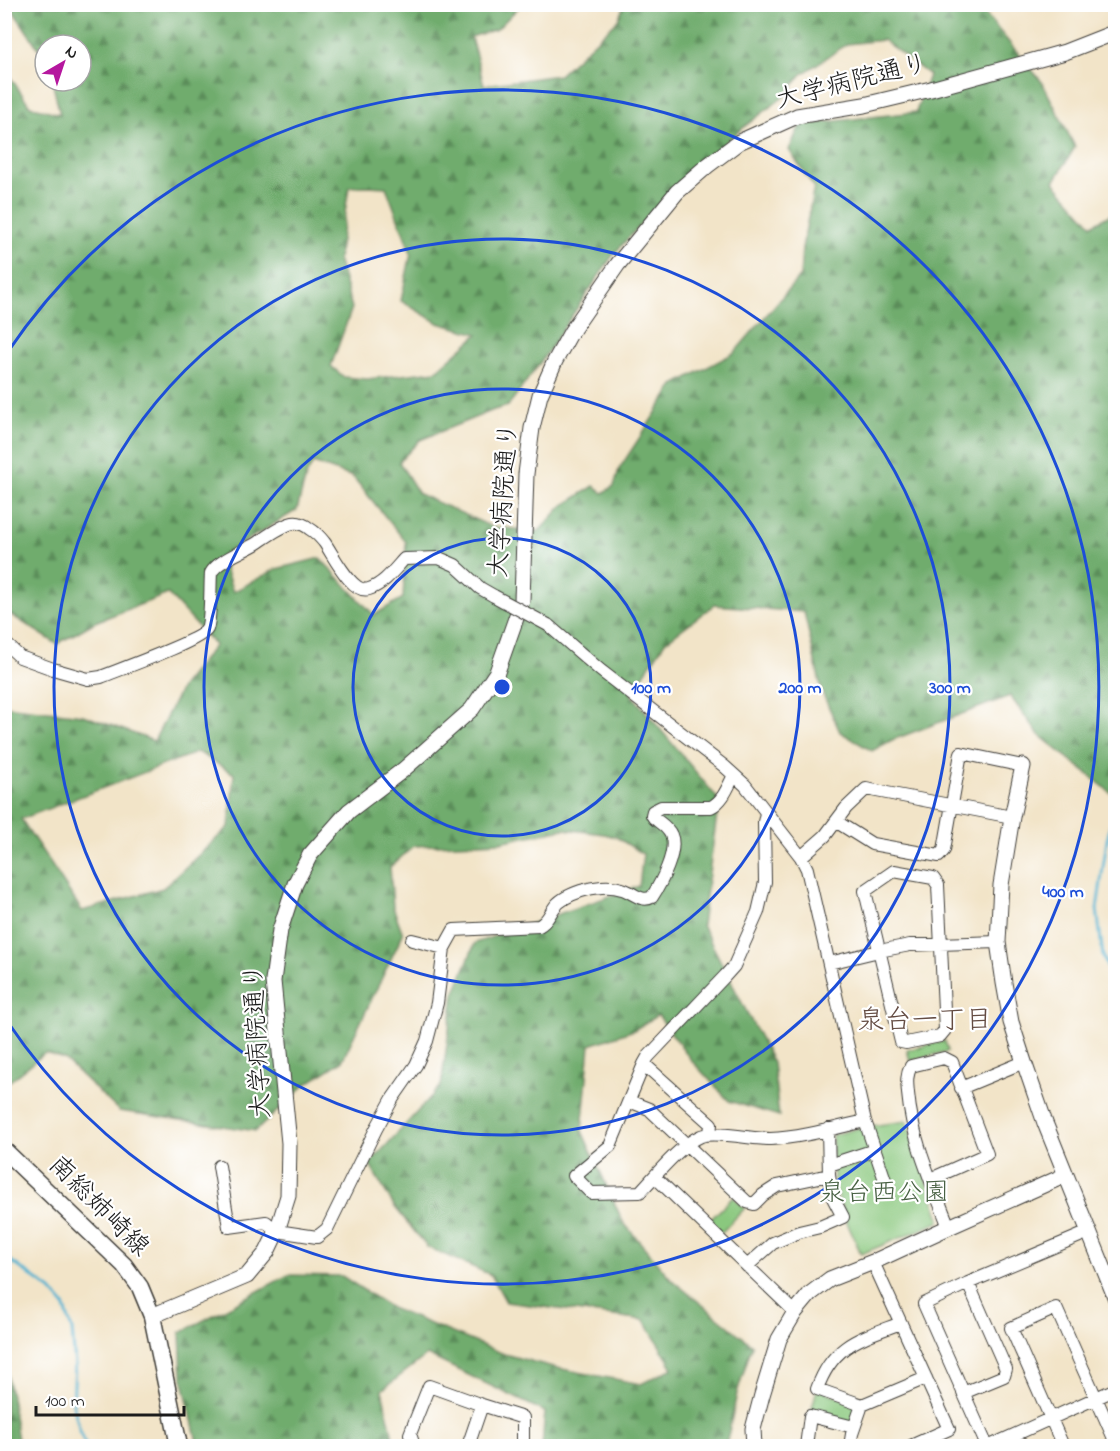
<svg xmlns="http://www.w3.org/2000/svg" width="1120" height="1451" font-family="'Indie Flower','Klee One',sans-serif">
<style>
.green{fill:#8ac87e;stroke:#53724d;stroke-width:1.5}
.forest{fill:url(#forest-firs);stroke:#466444;stroke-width:1.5;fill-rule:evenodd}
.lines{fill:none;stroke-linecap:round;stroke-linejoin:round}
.stream{stroke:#50b1cf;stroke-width:3}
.minor-casing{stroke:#3c3a36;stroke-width:14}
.tertiary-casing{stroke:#3c3a36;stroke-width:17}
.secondary-casing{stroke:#3c3a36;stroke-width:19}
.minor{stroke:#fff;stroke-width:12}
.tertiary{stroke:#fff;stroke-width:15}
.secondary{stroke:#fff;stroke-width:16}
.minor-bridge-casing{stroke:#3c3a36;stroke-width:14;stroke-linecap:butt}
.minor-bridge{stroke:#fff;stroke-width:12}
.ring{fill:none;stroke:#1d4ed8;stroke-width:3}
.labels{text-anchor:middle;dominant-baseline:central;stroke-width:4.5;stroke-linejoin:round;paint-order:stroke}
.street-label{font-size:26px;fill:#1c1c1c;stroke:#fff}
.park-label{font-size:26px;fill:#486143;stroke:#fff}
.neighbourhood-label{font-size:27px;fill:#644c43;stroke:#fff}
.centre{fill:#1d4ed8;stroke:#fff;stroke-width:3}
.ring-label{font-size:18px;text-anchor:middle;font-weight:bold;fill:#1d4ed8;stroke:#fff;stroke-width:4.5;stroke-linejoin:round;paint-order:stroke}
</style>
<defs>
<pattern id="forest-firs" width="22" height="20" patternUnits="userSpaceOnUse" patternTransform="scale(1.5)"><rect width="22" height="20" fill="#6fac6d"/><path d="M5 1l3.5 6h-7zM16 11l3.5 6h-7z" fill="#5a8b59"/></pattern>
</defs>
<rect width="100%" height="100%" fill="#fff"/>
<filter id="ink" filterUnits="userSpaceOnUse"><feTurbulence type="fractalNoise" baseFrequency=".0167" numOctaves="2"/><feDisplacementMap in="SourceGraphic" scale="12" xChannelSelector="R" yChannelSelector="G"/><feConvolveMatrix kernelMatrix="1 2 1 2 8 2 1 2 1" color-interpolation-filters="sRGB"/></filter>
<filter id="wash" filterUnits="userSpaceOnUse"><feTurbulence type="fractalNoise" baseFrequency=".008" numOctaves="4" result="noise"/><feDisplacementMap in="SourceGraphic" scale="24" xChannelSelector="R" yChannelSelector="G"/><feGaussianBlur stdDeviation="1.35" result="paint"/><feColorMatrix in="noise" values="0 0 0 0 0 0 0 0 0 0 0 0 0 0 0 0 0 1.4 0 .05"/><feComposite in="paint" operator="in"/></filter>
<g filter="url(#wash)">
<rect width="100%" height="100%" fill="#f2e4c8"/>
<!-- green -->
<path class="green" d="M945,1041l3,10 -38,10 -3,-11z
M907,1121l33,98 -1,3 -78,32 -16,-36 -11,-35 -2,-48 31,-8z
M733,1197l12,11 -24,25 -12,-12z
M817,1389l45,16 -8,22 -44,-11z"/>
<!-- forest -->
<path class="forest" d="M9,5h512l-24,24 -26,8 13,48 75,-10 59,-55 6,-15h354l64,77 33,65 -21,35 38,43 23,-13v584l-76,-61 -29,-39 -118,44 -20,11 -32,-19 -18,-40 -18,-80 -90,-7 -49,37 -34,52 88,106 -17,125 71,138 6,53 -50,-15 -38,-41 -33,-45 -24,15 -44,15 -8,86 41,91 49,58 80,65 -15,48 -11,53h-184l3,-34 -118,-57 -45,35 13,56h-197l-16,-69 -2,-44 108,-58 54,1 49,32 113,46 53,14 84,16 32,-16 -29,-48 -138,-18 -15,-27 -64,-28 -33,-41 -25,-42 72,-78 13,-92 21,-51 164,-57 4,-32 -27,-17 -12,-3 -40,-5 -64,13 -86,4 -24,21 3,40 10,27 -61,127 -37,24 -49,46 -137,-20 -55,-52 -19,-6 -40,32v-379l78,9 71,26 28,-55 33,-41 -47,-51 -73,28 -38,22 -52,-33 -1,-543 26,38 30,8 -8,-33h29v-36h-36v13zM883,40l46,35 -13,37 -116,13 -11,25 25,37 -12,61 -2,28 -66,77 -60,32 -55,84 -5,17 -11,7 -9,-7 -32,20 -23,25 -47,-4 -73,-33 -20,-32 21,-22 74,-30 14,-4 32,-43 73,-108 70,-77 57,-48 46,-35 15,-20 46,-31zM368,186l18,1 25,66 -10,48 37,22 40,11 -42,37 -69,8 -23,-2 -13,-11 21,-58 -14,-49 11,-72zM313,463l40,14 53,65 -3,56 -29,17 -54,-57 -44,11 -43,23 -12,-36 76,-46 9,-34zM198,752l36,22 -5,53 -66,61 -81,23 -61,-92z
M5,1365l1,1 13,80h-14z"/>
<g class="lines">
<!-- stream -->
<path class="stream" d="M1113,4l3,9
M1116,807l-9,33 -10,69 6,48 13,30
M4,1256l47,34 13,15 8,25 3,35 -2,39 7,27 6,15"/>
</g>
</g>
<g filter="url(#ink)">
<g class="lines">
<defs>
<path id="minor" d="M548,625l52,45 124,96 21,19 56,72 6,12 58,252 21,62
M4,642l16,15 33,12 35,10 13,-2c17,-7 101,-37 106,-48 4,-10 3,-44 4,-56 7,-13 32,-21 46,-30 9,-6 25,-18 36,-20 6,-1 12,2 17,6 5,3 10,8 14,13 9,12 28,53 45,47 15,-5 25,-19 35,-30l35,-1 16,7 25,23 14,8
M766,813l-2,9 1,60 -7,30 -24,54 -9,10 -77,81 -4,7 -34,82 -36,30 17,17 49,-1c16,-17 40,-47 61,-56 14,-5 52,3 69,3 30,-1 65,-11 95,-18
M837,822l35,22 67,12 5,-6 17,-97 62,13
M801,857l24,-21 21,-28 20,-19 146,28
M894,871l39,7 5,7 7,145 -5,6 -34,7 -5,-1 -36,-151z
M412,940l32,8
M829,963l50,-12 31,-6 88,-3
M644,1064l67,60 -1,10
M961,1088l63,-26
M629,1101l20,8 98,93 7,2 9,-9 14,-9 52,-11
M829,1165l46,-15
M219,1166l10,61 37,-5 11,9 40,6 10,-8 49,-100 17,-31 23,-33 11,-24 10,-38 7,-55 10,-18 85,-4c8,-4 10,-11 15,-18 5,-8 18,-14 27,-17 12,-4 29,-6 41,-2 11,3 19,14 30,8 9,-14 26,-46 19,-62 -3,-8 -11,-12 -17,-17l-2,-3 1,-4 8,-4h50c12,-6 17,-20 23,-32
M655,1177l140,135
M931,1179l56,-25 -35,-92 -8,-4 -33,8c-5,10 -4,16 -3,27 4,47 24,90 41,134
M873,1262l76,167 -38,17
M747,1266l26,-23 26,-11 21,-5 23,-10 -11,-21 -3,-21 -1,-46
M901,1323c-42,16 -68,21 -84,66l45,16 64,-27
M963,1393l41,-17 2,-7 -38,-86
M414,1446l-4,-12 19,-48 53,19 41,13v28
M468,1446l14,-41
M806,1446l4,-30 44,11
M850,1446l2,-12 10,-29
M987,1446l-63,-142 44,-21 121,-51
M990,1446l126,-57
M1063,1446l-52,-118 45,-20 60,135"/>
<path id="tertiary" d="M1023,766l-11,51 -11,68 -3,57 6,41 7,39 13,40 21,61 71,176
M152,1316l95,-40 20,-24 10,-21 11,-35 1,-53 -16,-162 7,-51 15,-46 15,-29 39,-44 54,-41 69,-61 25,-37 25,-71 4,-127 6,-46 8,-33 15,-34 16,-29 47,-68 59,-72 30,-26 32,-24 58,-26 67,-11 67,-16 134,-37 51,-20
M754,1446l-1,-17 9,-34 17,-56 16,-27 15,-18 20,-15 43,-17 76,-35 117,-52"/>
<path id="secondary" d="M4,1150l120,115 16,22 12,29 27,130"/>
</defs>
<!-- minor casing -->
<use href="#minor" class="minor-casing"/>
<!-- tertiary casing -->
<use href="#tertiary" class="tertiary-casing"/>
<!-- secondary casing -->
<use href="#secondary" class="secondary-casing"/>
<!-- minor -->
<use href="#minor" class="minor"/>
<!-- tertiary -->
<use href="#tertiary" class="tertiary"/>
<!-- secondary -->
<use href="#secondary" class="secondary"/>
<defs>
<path id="minor-bridge" d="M494,596l54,29"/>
</defs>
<!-- minor-bridge casing -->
<use href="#minor-bridge" class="minor-bridge-casing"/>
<!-- minor-bridge -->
<use href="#minor-bridge" class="minor-bridge"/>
</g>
</g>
<!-- distance rings -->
<g class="ring">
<circle cx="502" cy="687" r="149"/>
<circle cx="502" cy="687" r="298"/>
<circle cx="502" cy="687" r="448"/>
<path d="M7 353A597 597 0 1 1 7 1021"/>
</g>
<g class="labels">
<!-- street labels -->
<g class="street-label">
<text transform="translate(852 83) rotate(-14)">大学病院通り</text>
<text transform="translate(505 500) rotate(-86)">大学病院通り</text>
<text transform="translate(259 1041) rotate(-93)">大学病院通り</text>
<text transform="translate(98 1207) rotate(45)">南総姉崎線</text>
</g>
<!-- park labels -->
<g class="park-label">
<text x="884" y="1194">泉台西公園</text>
</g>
<!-- neighbourhood labels -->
<g class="neighbourhood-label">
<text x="925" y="1021">泉台一丁目</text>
</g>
</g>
<circle cx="502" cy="687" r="9" class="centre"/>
<g class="ring-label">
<text x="651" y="693">100 m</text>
<text x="800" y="693">200 m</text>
<text x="950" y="693">300 m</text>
<text x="1063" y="897">400 m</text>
</g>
<!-- margin -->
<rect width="1120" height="1451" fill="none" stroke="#fff" stroke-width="24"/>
<!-- north arrow -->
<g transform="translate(63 63) rotate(39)"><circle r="28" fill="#ffffff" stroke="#a4a4a4" stroke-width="1.5"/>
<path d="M0-4.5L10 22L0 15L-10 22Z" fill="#b5179e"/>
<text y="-9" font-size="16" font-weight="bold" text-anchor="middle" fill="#1c1c1c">N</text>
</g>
<!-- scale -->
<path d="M36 1406v9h148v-9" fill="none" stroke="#1c1c1c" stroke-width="3"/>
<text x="45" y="1406" font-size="18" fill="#1c1c1c" stroke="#ffffff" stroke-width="4.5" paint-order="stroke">100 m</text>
</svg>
